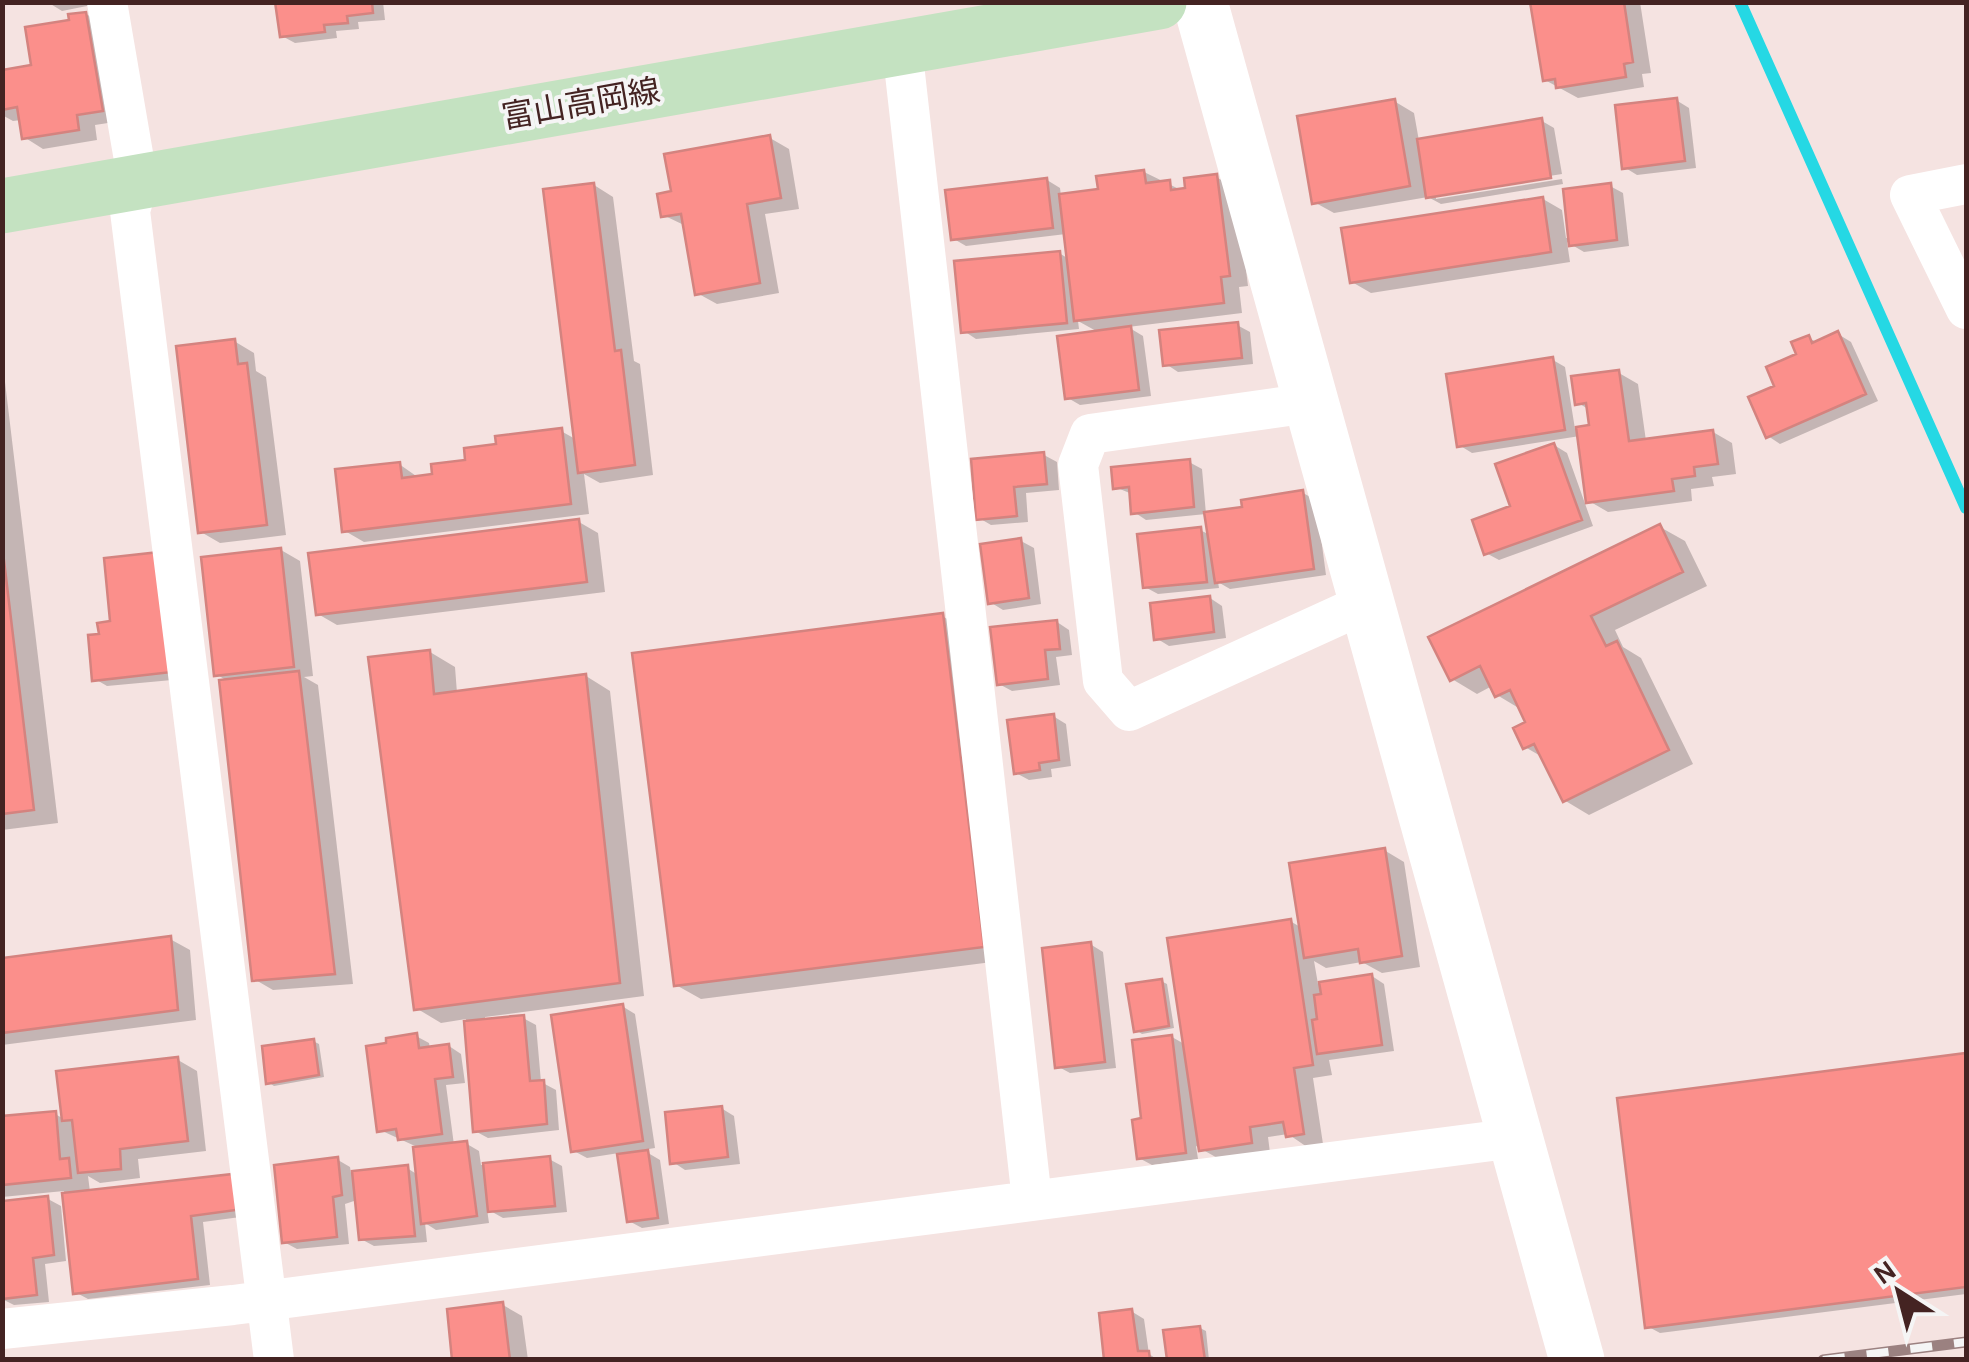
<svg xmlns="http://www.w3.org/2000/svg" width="1969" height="1362" font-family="Karla,'Noto Sans JP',sans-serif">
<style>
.shadow{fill:#0003}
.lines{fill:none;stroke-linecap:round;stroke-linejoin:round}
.stream{stroke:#25d8e4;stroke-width:12}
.building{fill:#fb8f8b;stroke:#d4837f;stroke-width:2.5}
.street{stroke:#fff;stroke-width:40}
.secondary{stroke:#fff;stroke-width:55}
.primary{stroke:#c4e2c1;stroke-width:55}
.rail-casing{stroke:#9b8180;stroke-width:11}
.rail{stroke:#f5f5f5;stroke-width:8;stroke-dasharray:22;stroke-linecap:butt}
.labels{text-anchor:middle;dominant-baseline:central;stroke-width:8;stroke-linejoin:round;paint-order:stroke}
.street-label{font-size:32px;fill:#442322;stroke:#f5f5f5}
</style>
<rect width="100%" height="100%" fill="#f5e3e1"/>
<!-- shadow -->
<path class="shadow" d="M39,2h63v1l-40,8 -13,-8z
M278,2h105l2,18 -27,2 1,7 -23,2 1,7 -42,5 -13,-7z
M1533,2h107l11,71 -9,1 2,13 -66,11 -33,-18z
M86,14l19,11 16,96 -26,4 2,15 -54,9 -19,-12 -3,-17 -8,1 -11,-6v-42l31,-6 39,-45z
M1676,100l13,8 7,60 -59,7 -13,-8z
M1394,101l20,12 5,28 123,-20 12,7 8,46 -126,20v5l126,-20 1,5 -122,20 -13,-7 -94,16 -20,-11z
M770,138l19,11 10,60 -34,5 14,79 -62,11 -20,-11 -11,-67 -23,-11 10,-22z
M1144,172l39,19 33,-14 20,11 12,98 -9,1 3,26 -114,14 15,9 8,60 -71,9 -12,-7 30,-66 -20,-11 1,8 -103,10 -12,-8 95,-78 10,6 -3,-25 -100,12 -12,-7 93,-59 13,8 1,8 39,-5z
M594,185l19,12 21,164 6,3 13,111 -53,8 -16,-9 5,40 -225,28 -19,-11 54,-67 20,14 16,-2 126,-45 16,9z
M1610,186l13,7 6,53 -45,6 -17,-10 3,20 -199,31 -19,-11 191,-83 19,11 4,28h5z
M1237,325l13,7 3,32 -75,8 -12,-8z
M1838,334l13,8 27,59 -98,43 -12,-8 41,-98 9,5z
M234,341l20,12 2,18 10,6 20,158 -66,8 -19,-11z
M2,357l56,466 -56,7z
M1553,360l12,7 10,62 17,-2 -2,-17 -12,-7 41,-30 19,11 8,57 67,-9 19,11 4,31 -24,3 2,9 -23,3 1,12 -84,11 -19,-11 -9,-65 -108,17 -13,-8z
M1554,445l13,8 26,73 -94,34 -13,-7z
M1044,455l13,7 2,28 -33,3 2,29 -37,3 -12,-7z
M1189,462l13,7 4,45 -60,6 -12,-8 -2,-18 -17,-7z
M1303,493l13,7 10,75 -96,14 -12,-7 1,6 -61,6 -13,-7 55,-57 10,5 35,-26z
M579,522l19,11 7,59 -268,33 -19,-11z
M1660,527l25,14 22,45 -92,44 8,17 18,11 52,106 -104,51 -25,-15 -20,-42 -19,-11 4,-24 -7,-13 -25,-15 -5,-9 -15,8 -25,-15z
M1021,541l13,7 7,56 -38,6 -13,-8z
M281,550l19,11 13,115 -9,1 14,8 35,299 -80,6 -19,-11 -25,-297 -13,-8z
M1210,598l12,8 4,32 -57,8 -13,-8z
M942,616l25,14 41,330 -307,39 -25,-14z
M1057,622l12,8 3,25 -16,2 4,28 -48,6 -13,-7z
M112,623l71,56 -76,7 -12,-7 6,-43z
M430,652l25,15 2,26 129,-17 24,15 34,305 -159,21v5l38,-4 13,7 5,57 15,8 3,40 -71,8 -13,-7 -9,-112 -25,4 -25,-15z
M1053,716l13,8 5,42 -20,3 1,8 -23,3 -13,-7z
M1384,850l20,12 16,105 -38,6 -20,-11 -36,6 -12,-7 4,23 54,-8 12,8 10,67 -65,9 3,15 -19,3 10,66 -16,3 -19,-13 -20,3 2,16 -49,7 -25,-14 2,13 -46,6 -13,-7 5,-38 28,-83 14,8 104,-124 12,7z
M170,939l20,11 6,70 -194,25v-85z
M1090,944l13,8 13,116 -46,5 -13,-7z
M1161,981l6,3 7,44 -32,6 -6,-4z
M622,1006l13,8 20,134 -12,2 17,10 9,64 -27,4 -13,-7 -10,-68 -32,5 -13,-7z
M416,1036l13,7 1,6 19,-3 12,8 4,29 -19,2 8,60 13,-1 12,7 2,14 68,-6 13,7 5,46 -64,6 -16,-9 2,14 -53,7 -11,-7 2,19 -53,4 -13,-7 -4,-39 -12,4 4,40 -52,5 -13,-7 54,-82 12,7 1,6 56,-5 11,7 -3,-29 -35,-16z
M313,1041l6,3 5,33 -50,9 -6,-4z
M1966,1056v238l-306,39 -13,-7 -27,-226z
M178,1060l19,11 9,80 -68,8 2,19 -40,5 -12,-7 2,16 142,-16 16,40 -45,6 7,63 -122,14 -13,-7 -11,-101 -62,6v-78l53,-5 9,5z
M721,1108l13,8 6,48 -55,6 -12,-8z
M48,1199l13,7 5,55 -21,3 4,38 -35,3 -12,-6z
M503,1305l19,11 6,44h-73z
M1131,1311l13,8 5,35 9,6h-52z
M1200,1328l6,3 3,29h-40z"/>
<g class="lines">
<!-- stream -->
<path class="stream" d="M1740,2l226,506"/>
</g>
<!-- building -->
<path class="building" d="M275,2h97l1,11 -26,3 1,7 -24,2 1,7 -45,5z
M1530,2h94l9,60 -9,2 2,13 -70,11 -1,-9 -12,2z
M86,12l17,99 -26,4 2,15 -57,9 -5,-32 -15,3v-40l29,-5 -6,-38 44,-7 -1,-6z
M1677,98l8,63 -63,8 -7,-64z
M1395,99l15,87 -98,18 -15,-88z
M1542,118l9,60 -125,20 -9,-59z
M770,135l11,63 -34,6 13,79 -65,12 -14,-81 -20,3 -4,-23 14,-3 -7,-37z
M1144,170l2,13 24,-3 1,10 14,-2 -1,-10 33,-4 13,102 -9,1 3,26 -150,18 -15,-127 39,-5 -2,-13z
M1047,178l6,50 -102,12 -6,-50z
M594,183l21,168 6,-1 14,115 -57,8 -35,-284z
M1611,183l6,57 -48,6 -6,-57z
M1543,197l8,55 -201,31 -9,-55z
M1060,251l7,72 -106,10 -7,-72z
M1238,322l4,36 -79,8 -4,-36z
M1131,326l8,64 -74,9 -8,-63z
M1838,331l28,63 -100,44 -18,-41 26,-11 -8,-19 30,-13 -5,-12 18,-7 3,8z
M235,339l3,25 9,-1 20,162 -69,8 -22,-187z
M1553,357l12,73 -108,17 -11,-73z
M1619,370l10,71 84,-11 5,34 -24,3 1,9 -23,3 2,12 -88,12 -10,-76 13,-2 -3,-22 -11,2 -4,-29z
M562,428l9,76 -229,28 -7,-63 65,-7 2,16 30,-4 -1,-10 34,-4 -1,-12 32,-4 -1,-8z
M1554,443l28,77 -98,35 -12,-35 38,-14 -15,-42z
M1044,452l3,32 -33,3 3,29 -41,4 -5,-61z
M1190,459l4,48 -63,7 -2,-27 -16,2 -2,-22z
M1303,490l11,79 -99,14 -11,-71 38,-5 -1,-7z
M579,519l8,63 -271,33 -8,-62z
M1660,524l23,48 -92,44 15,30 11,-5 52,109 -106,52 -29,-58 -11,5 -10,-21 12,-6 -15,-32 -15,7 -15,-31 -30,15 -22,-44z
M1201,527l6,55 -64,6 -6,-54z
M1021,538l8,60 -41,6 -8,-60z
M2,544l32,266 -32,4z
M281,548l13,119 -80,9 -13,-119z
M160,552l12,120 -80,9 -4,-46 11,-1 -2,-11 13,-2 -6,-63z
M1210,596l4,36 -60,8 -4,-37z
M943,613l41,334 -310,39 -42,-333z
M1057,620l3,29 -15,1 3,29 -51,6 -7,-58z
M430,650l4,44 152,-20 34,309 -206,27 -46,-353z
M299,671l36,303 -83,7 -33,-301z
M1054,714l5,46 -20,3 1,7 -26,4 -7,-54z
M1385,848l17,108 -42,7 -2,-14 -54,9 -15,-95z
M1291,919l22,146 -19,3 10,66 -18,3 -3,-15 -33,5 2,16 -53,8 -32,-213z
M171,936l7,74 -176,23v-75z
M1091,942l14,120 -50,6 -13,-120z
M1372,974l10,71 -65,9 -5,-34 5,-1 -3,-24 7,-1 -2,-12z
M1162,979l7,47 -35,6 -8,-48z
M623,1004l20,137 -72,11 -20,-137z
M524,1015l6,66 14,-1 3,44 -74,8 -9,-111z
M417,1033l2,15 30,-4 4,33 -18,2 7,55 -44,6 -2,-11 -19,3 -11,-86 20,-3v-5z
M1172,1035l14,118 -49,6 -5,-39 9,-2 -9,-78z
M314,1039l5,36 -53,9 -4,-38z
M1966,1053v234l-321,41 -28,-230z
M178,1057l10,84 -68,8 1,20 -43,4 -6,-53 -10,1 -6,-50z
M722,1106l6,51 -58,7 -5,-52z
M56,1111l4,48 9,-1 2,20 -69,7v-69z
M467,1141l10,75 -56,8 -8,-77z
M648,1150l10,68 -31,4 -10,-68z
M550,1156l5,50 -67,6 -5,-49z
M338,1157l4,38 -9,2 4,40 -55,6 -8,-78z
M408,1165l7,71 -56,4 -7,-69z
M233,1174l3,36 -45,6 7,63 -125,15 -11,-101z
M48,1196l6,59 -21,3 4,37 -35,4v-98z
M503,1302l7,58h-58l-5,-51z
M1132,1309l6,42h11l1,9h-46l-5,-47z
M1200,1326l5,34h-38l-4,-30z"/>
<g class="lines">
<!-- street -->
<path class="street" d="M107,2l31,181 -8,28 144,1149
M902,47l130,1153
M1966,184l-56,11 56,114
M1310,403l-220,31 -12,31 25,216 26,30 237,-108
M2,1329l231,-24 1282,-167"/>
<!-- secondary -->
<path class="secondary" d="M1200,2l377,1358"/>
<!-- primary -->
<path class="primary" d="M2,206l1157,-204"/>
<defs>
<path id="rail" d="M1823,1360l143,-18"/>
</defs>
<!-- rail casing -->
<use href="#rail" class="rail-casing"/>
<!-- rail -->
<use href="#rail" class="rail"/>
</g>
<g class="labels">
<!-- street labels -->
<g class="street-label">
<text transform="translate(581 104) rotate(-10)">富山高岡線</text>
</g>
</g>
<!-- border -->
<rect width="1969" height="1362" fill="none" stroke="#442322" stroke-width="10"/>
<!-- north arrow -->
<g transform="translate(1899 1292) rotate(324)" stroke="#f5f5f5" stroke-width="8" paint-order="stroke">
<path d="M0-8L18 38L0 25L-18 38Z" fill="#442322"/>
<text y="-15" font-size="28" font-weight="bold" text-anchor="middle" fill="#442322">N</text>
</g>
</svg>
